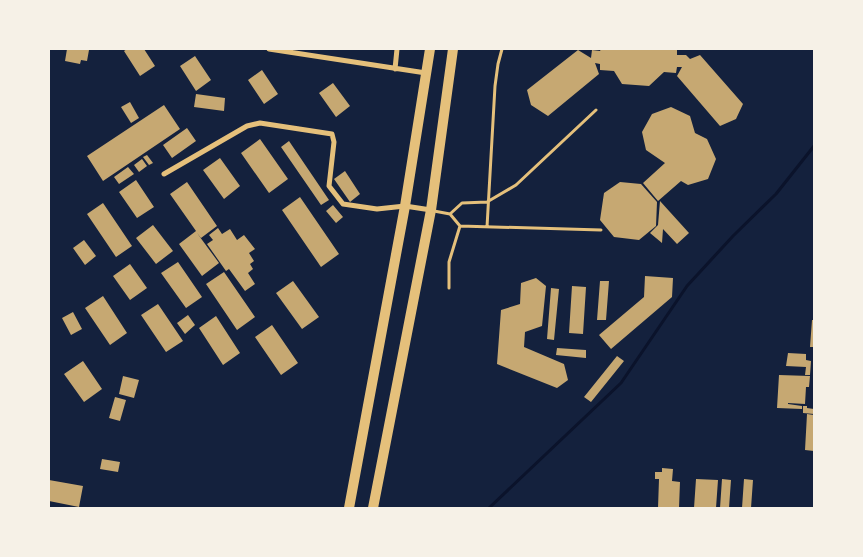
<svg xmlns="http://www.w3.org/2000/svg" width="863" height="557" font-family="'Source Sans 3',sans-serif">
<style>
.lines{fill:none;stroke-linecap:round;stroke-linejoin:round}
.stream{stroke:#0b132b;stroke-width:3}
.building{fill:#c6a872}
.service{stroke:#e5c07b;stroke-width:3}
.minor{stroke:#e5c07b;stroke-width:5}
.secondary{stroke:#e5c07b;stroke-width:10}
</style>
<rect width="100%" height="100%" fill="#14213d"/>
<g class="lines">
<!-- stream -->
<path class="stream" d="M489,508l132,-125 66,-97 46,-50 43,-42 38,-48"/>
</g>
<!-- building -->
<path class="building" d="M67,49l22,1 -2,11 -6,-1 -1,4 -15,-3z
M127,49h17l11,17 -15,10 -16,-25z
M601,49h76v6h9l4,4 10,-4 43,49 -7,15 -16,7 -43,-50 5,-9h-5l-1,6 -12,-1 -15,14 -27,-2 -8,-13 -14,-1v-6l-5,-1 4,11 -51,42 -17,-11 -4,-15 51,-40 13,8 1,-8 8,1z
M195,56l16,24 -15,11 -16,-25z
M262,70l16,24 -14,10 -16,-24z
M333,83l17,23 -14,11 -17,-24z
M196,94l29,4 -1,13 -30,-4z
M130,102l9,16 -8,5 -10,-16z
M164,105l16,24 -77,52 -16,-25z
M671,107l19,9 5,17 12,6 9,20 -8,20 -20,6 -7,-4 -23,20 -15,-18 22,-20 -19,-13 -4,-18 10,-18z
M187,128l9,13 -24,17 -9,-13z
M260,139l28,40 -19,14 -28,-40z
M289,141l40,59 -8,5 -40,-58z
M147,155l6,8 -4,2 -6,-8z
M220,158l20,28 -16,13 -21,-29z
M142,159l5,7 -8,6 -5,-7z
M128,167l6,7 -15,10 -5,-7z
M345,171l15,23 -10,8 -16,-23z
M136,180l18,27 -17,11 -18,-26z
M187,182l30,44 -16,12 -4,-5 22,30 -17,13 -23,-32 17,-13 -26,-37z
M620,182l21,2 16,18 -1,24 -17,14 -25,-3 -14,-17 4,-27z
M300,197l39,57 -18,13 -39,-57z
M660,201l29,32 -12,11 -14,-15 -1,14 -12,-10 8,-8z
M103,203l29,43 -16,11 -29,-43z
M333,205l10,12 -7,6 -10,-12z
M153,225l20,26 -17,13 -20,-26z
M218,228l4,6 8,-5 7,11 7,-5 11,14 -6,4 5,8 -4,3 3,5 -5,4 7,11 -10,7 -16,-22 -3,2 -19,-27 6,-4 -4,-5z
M84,240l12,16 -11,9 -12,-17z
M178,262l24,35 -16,11 -25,-35z
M130,264l17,24 -17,12 -17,-24z
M224,272l31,45 -18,13 -31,-46z
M645,276l28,2 -1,19 -61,52 -12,-14 45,-38z
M536,278l10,8 -4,40 -17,6 -1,15 40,17 4,16 -11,8 -60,-24 4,-54 19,-6 1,-21z
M293,281l26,36 -17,12 -26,-36z
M600,281h9l-3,39h-9z
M572,286l14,1 -3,47 -14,-1z
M551,288l8,1 -5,51 -7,-1z
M103,296l24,37 -17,12 -25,-37z
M158,304l25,37 -17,11 -25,-37z
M73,312l9,17 -11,6 -9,-17z
M188,315l7,10 -10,9 -8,-11z
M216,316l24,37 -17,12 -24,-37z
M812,320h2v27h-4z
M272,325l26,38 -17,12 -26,-38z
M557,348l29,2v8l-30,-3z
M788,353l18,1v6l5,1 -1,14h-5l1,-8 -20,-1z
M617,356l7,5 -33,41 -7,-5z
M83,361l19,28 -18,13 -20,-28z
M779,375l31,1 -1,11h-3l-1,17 -17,-1v1l14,2v3l-25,-1z
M123,376l16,4 -5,18 -15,-4z
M115,397l11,3 -6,21 -11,-3z
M803,406h4v2l7,1v5l-11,-1z
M807,414l7,1v36l-9,-1z
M102,459l18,3 -2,10 -18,-3z
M662,468l11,1 -1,12 8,1 -1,26h-21l1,-29h-4v-7h7z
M696,479l22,1 -2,28h-22z
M722,479l9,1 -2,28h-9z
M744,479l9,1 -2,28h-9z
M49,480l34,6 -4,21 -30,-6z"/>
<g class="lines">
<!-- service -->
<path class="service" d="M434,211l16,3 10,12 141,4
M450,214l12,-11 25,-1 29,-17 80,-75
M487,227l8,-141 3,-22 4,-15
M449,288v-26l11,-36"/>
<!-- minor -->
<path class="minor" d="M269,49l157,24
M395,69l2,-20
M164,174l83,-48 13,-3 72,11 2,8 -5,44 14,18 34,5 28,-3 26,4"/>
<!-- secondary -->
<path class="secondary" d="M349,508l56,-302 25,-157
M373,508l58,-298 22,-161"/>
</g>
<!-- border -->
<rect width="863" height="557" fill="none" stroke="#f6f1e7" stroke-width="100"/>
</svg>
